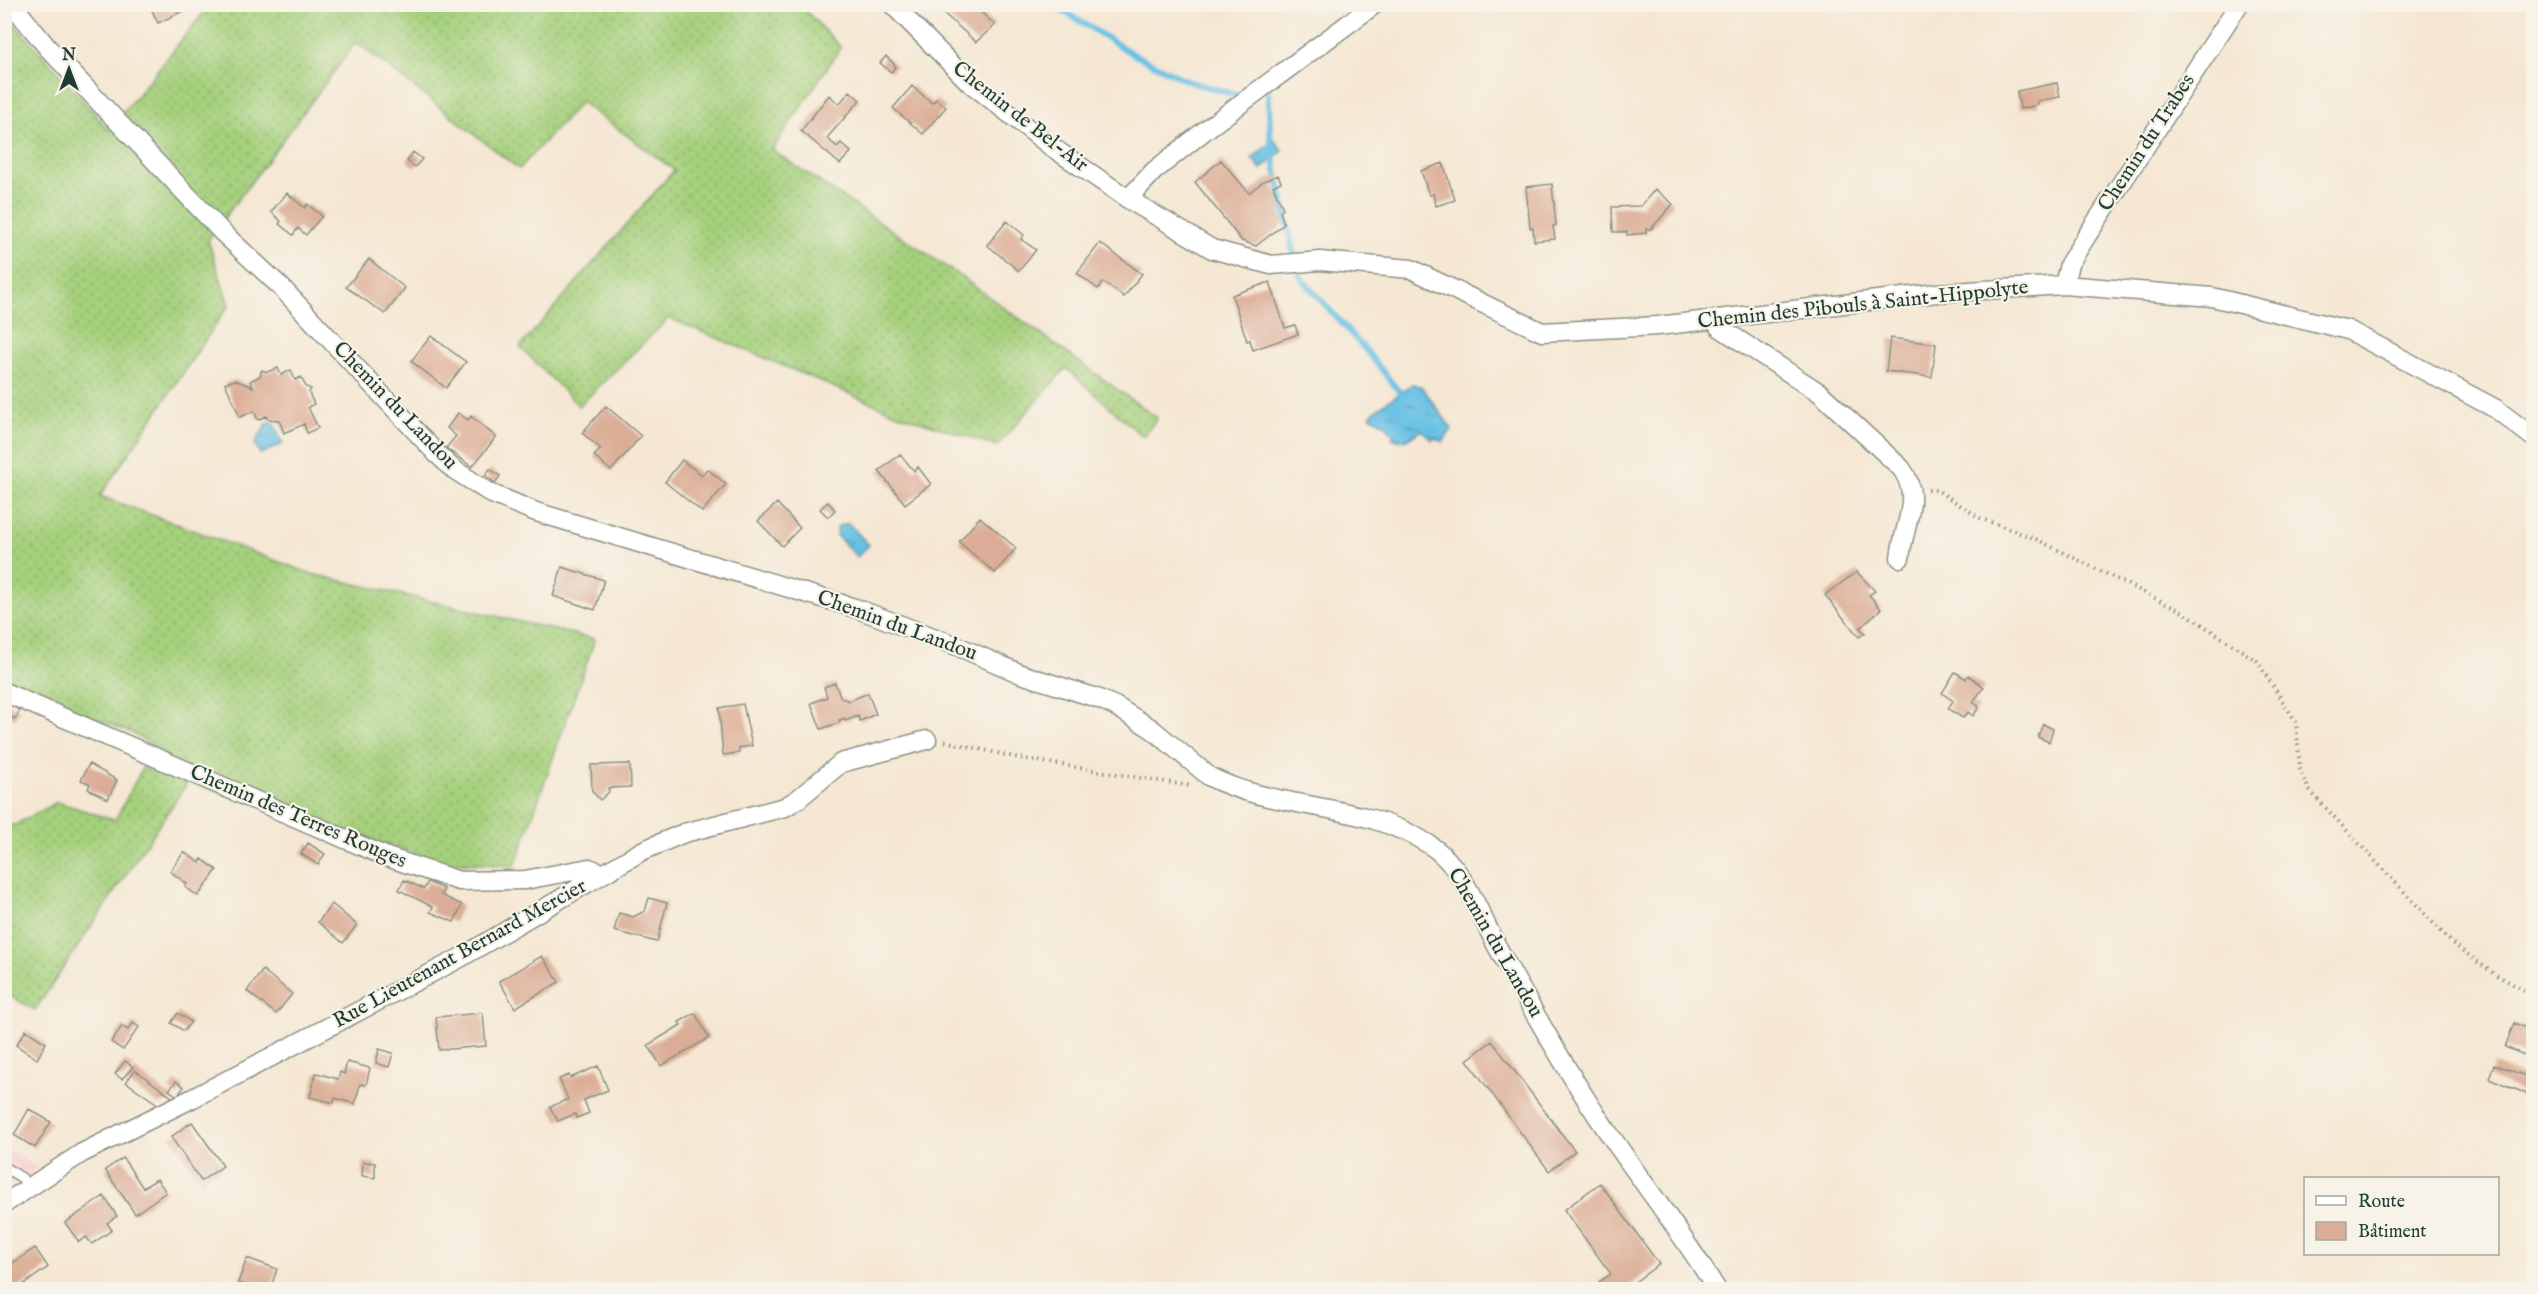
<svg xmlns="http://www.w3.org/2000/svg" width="2538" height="1294" font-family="'IM FELL English',serif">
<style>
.built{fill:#f7d0ce}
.grass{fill:url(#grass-dots);stroke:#628658;stroke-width:1.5}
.water{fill:url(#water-ripples);stroke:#437f8c;stroke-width:1.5}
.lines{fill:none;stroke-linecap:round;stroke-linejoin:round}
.stream{stroke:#67c1e5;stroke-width:6}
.building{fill:#dcad96}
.lane-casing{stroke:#8a9284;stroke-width:12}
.street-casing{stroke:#8a9284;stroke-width:21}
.path{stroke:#8a9284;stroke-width:4;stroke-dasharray:1.5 4.5;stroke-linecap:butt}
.lane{stroke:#fff;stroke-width:9}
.street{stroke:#fff;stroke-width:18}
.labels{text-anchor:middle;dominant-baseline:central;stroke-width:4.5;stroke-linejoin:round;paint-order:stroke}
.street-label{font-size:21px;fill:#1f3d34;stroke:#f7f3e8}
</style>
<defs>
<pattern id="grass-dots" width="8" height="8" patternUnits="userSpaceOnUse" patternTransform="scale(1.5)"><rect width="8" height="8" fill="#a5d07c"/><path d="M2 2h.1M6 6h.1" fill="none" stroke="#86aa66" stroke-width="1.8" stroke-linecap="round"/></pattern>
<pattern id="water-ripples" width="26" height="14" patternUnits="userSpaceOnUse" patternTransform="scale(1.5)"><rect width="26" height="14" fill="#67c1e5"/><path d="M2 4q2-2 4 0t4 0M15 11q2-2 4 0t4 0" fill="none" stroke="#549eba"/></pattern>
</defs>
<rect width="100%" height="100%" fill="#f7f3e8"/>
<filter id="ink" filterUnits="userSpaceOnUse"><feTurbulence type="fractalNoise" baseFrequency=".0167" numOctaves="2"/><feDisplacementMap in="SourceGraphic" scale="12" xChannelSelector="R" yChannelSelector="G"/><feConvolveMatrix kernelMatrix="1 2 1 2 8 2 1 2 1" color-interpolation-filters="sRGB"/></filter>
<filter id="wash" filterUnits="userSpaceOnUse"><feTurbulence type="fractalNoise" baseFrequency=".008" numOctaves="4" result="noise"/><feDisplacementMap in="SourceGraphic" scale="24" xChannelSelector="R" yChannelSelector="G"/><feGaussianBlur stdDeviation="1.35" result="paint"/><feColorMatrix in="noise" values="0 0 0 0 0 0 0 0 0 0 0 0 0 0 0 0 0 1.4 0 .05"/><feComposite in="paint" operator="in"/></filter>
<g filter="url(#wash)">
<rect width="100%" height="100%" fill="#f5e7d3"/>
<!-- built -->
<path class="built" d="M4,1147l34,21 -29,19 -4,-3z"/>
<!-- grass -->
<path class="grass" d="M210,5h590l41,42 -69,103 191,128 194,140 -14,19 -77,-69 -69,78 -99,-32 -229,-96 -90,88 -59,-59 154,-177 -93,-68 -62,67 -163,-127 -148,198 21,65 -129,191 212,78 283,65 -80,227 -72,-4 -255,-80 -153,228 -30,-17v-171l8,4 44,-24 58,18 39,-74 -22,-13 -127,-51 -1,-670 105,118z"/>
<!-- water -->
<path class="water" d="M1274,140l9,11 -22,18 -9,-11z
M1412,384l10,3 30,42 -9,13 -8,-4 -3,2 -10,-10c-10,6 -19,15 -30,8l3,-2 -10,-12 -15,-8c12,-14 29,-20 42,-32z
M273,422l10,22 -23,10 -5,-11 12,-19z
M848,523l21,22 -12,12 -21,-22 2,-9z"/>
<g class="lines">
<!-- stream -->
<path class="stream" d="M1052,4l81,50 57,28 48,13
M1268,93l3,53 23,110
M1299,272l3,7 68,76 31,39"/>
</g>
<g id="blocks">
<!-- building -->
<path class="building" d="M149,4h36l2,5 -29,14z
M945,4h27l23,21 -19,17 -36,-32z
M886,56l10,10 -5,6 -11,-9z
M2057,83l3,14 -23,4 1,4 -18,4 -3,-18z
M912,86l20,17 4,-4 10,8 -23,27 -30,-26z
M850,91l10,9 -33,38 10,9 4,-4 10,9 -11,12 -39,-33 28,-36 10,9z
M413,152l9,7 -7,8 -8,-6z
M1221,160l28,33 15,-12 14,-6 3,7 -8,4 10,22 -3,3 4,13 -28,22 -14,-5 -47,-59z
M1443,163l12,37 -19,6 -3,-12 -4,1 -8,-24z
M1552,184l4,41 -3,1 2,13 -21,2 -1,-13h-3l-4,-41z
M1655,189l18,15 -22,25h-5v4l-19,2v-3h-14l-1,-25 29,-1z
M287,193l18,15 2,-4 15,12 -16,19 -8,-7 -5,7 -14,-11 2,-3 -10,-9z
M1007,221l17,14 -3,4 15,11 -17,21 -32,-26z
M1100,243l42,31 -18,23 -21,-15 -5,7 -21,-16z
M369,259l36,29 -20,26 -39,-27z
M1270,282l15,46 10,-3 3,9 -45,16 -3,-10 -3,1 -15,-46z
M431,336l35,26 -20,26 -35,-27z
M1890,338l46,6 -4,33 -46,-6z
M278,368l3,7 10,-5 4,10 6,-3 5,10 5,2 -2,4 5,11 -6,3 10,21 -11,5 -3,-9 -20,9 -5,-13 -11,-1 -2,-3 -8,4 -4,-9 -14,6 -15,-34 10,-3 18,7 -3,-6 10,-5 2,-6 5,2z
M606,406l35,30 -30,35 -17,-15 7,-7 -19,-16z
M458,413l10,7 3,-4 25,21 -24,30 -26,-19 10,-12 -9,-8z
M900,454l14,17 4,-4 13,17 -26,20 -26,-33z
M682,460l20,15 5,-6 19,15 -24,28 -37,-30z
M490,469l10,7 -5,7 -10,-8z
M828,502l7,8 -7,7 -8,-8z
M777,503l23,25 -18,18 -24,-25z
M980,517l36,31 -21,25 -36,-31z
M562,567l42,13 -9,30 -42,-14z
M1857,572l18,19 -6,4 12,14 -21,19 5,5 -6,4 -34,-42z
M1955,672l11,7 2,-4 16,12 -11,15 6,5 -6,9 -5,-4 -5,6 -15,-9 5,-8 -11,-8z
M835,683l6,15 8,3 19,-8 8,21 -16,7 -2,-5 -13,5 -1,-3 -5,2 2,2 -20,7 -10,-26 16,-6 -3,-10z
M8,704l12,6 -5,9 -11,-6v-8z
M743,704l9,42 -13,2v5l-16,2 -4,-47z
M2043,724l10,5 -4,13 -11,-5z
M89,764l28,16 -9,19 -20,-10 2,-5 -9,-4z
M630,764l1,23 -23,1 1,4 -9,8 -8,-9 -1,-26z
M308,843l17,11 -7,11 -17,-11z
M184,852l16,11 2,-4 15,11 -19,26 -13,-9 2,-3 -17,-13z
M404,880l20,9 4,-7 16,7 -3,6 21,10 -8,17 -24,-10 3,-5 -34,-17z
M649,898l18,5 -10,39 -43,-11 5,-18 14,4 12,-6z
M332,904l25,21 -14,18 -25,-21z
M542,956l17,26 -44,26 -16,-27z
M263,970l29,24 -16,20 -29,-23z
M178,1013l13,9 -7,9 -13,-8z
M483,1013l3,33 -47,4 -3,-33z
M695,1013l14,25 -48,28 -13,-21 33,-20 -2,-3z
M133,1023l6,4 -16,23 -12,-8 11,-16 6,4z
M2514,1023l20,8v28l-29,-12z
M26,1030l20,13 -9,16 -21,-14z
M1492,1041l83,110 -26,20 -82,-111z
M379,1049l14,4 -4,14 -13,-4z
M125,1061l8,6 -11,12 -7,-5z
M347,1062l23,6 -4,17 -6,-1 -5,20 -20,-6 -1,5 -24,-6 6,-24 22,6 2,-7 4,2z
M2494,1064l40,15v18l-45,-19z
M598,1066l10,24 -24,10 5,13 -12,5 -2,-4 -17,7 -8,-14 18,-8 -9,-20 10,-4 1,3z
M135,1070l38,28 -14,7 -33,-23z
M176,1081l8,6 -7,9 -8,-6z
M29,1109l22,13 -16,26 -21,-13z
M192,1122l31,44 -22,15 -30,-44z
M123,1158l20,30 14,-9 9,13 -31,22 -30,-44z
M363,1162l12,1v15l-13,-2z
M1600,1183l59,81 -35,26h-20l-5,-8 12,-8 -47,-64z
M104,1196l13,20 -10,7 5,7 -20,14 -6,-7 -7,5 -14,-19z
M35,1248l13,19 -32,23h-7l-5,-6v-15z
M247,1258l30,11 -7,21h-13l-19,-7z"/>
</g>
</g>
<g filter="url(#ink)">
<use href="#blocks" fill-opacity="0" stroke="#8a9284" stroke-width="1.5"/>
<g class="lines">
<defs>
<path id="lane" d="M4,1167l18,11 7,10"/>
<path id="street" d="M12,4l35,43 124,131 52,55 58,54 156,167 16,15 39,25 44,18 319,96 102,38 64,28 76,24 18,8 37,23 58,48c70,35 150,23 220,68 35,23 49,69 69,105 26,47 53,95 82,141 42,68 94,130 136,199
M892,4l77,78 80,63 79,54 84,50 59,16 49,-4 91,8 131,63 116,-6 279,-33 127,-8 148,12 136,33 148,79 38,29
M1128,199l26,-28 54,-43 167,-124
M2064,285l5,-21 17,-27 153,-233
M1718,320l1,7 101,66 81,75c22,29 2,58 -1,90
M4,692l383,165 72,24 66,-1 64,-12 8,3 3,5
M4,1204l78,-51 111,-55 267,-140 182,-107 42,-18 101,-26 13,-8 43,-36 86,-23"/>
</defs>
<!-- lane casing -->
<use href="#lane" class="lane-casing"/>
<!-- street casing -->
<use href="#street" class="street-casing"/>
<!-- path -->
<path class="path" d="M1928,490h9l43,28 58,22 147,73 72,48 39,61 4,47 9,21 143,153 41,30 41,23
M945,741l74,17 172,28"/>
<!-- lane -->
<use href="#lane" class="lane"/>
<!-- street -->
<use href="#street" class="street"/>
</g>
</g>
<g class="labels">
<!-- street labels -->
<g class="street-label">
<text transform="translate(1020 117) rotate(38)">Chemin de Bel-Air</text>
<text transform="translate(2147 143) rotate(-57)">Chemin du Trabes</text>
<text transform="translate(1863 305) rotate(-6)">Chemin des Pibouls à Saint-Hippolyte</text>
<text transform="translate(395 406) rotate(46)">Chemin du Landou</text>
<text transform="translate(897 626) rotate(20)">Chemin du Landou</text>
<text transform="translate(298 817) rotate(23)">Chemin des Terres Rouges</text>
<text transform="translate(1495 943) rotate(60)">Chemin du Landou</text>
<text transform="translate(460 954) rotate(-29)">Rue Lieutenant Bernard Mercier</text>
</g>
</g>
<!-- margin -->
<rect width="2538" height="1294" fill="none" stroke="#f7f3e8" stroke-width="24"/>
<!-- legend -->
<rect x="2304" y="1177" width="195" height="78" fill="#f7f3e8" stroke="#a1aaa0" stroke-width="1.5"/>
<rect x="2316" y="1196" width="30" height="9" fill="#ffffff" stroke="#a1aaa0" stroke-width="1.5"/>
<text x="2358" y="1207" font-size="18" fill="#1f3d34">Route</text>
<rect x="2316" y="1222" width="30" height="18" fill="#dcad96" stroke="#a1aaa0" stroke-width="1.5"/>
<text x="2358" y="1237" font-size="18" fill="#1f3d34">Bâtiment</text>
<!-- north arrow -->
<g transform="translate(69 69)" stroke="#f7f3e8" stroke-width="4.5" paint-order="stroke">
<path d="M0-4.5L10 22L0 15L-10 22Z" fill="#1f3d34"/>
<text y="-9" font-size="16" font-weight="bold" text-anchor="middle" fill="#1f3d34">N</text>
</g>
</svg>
